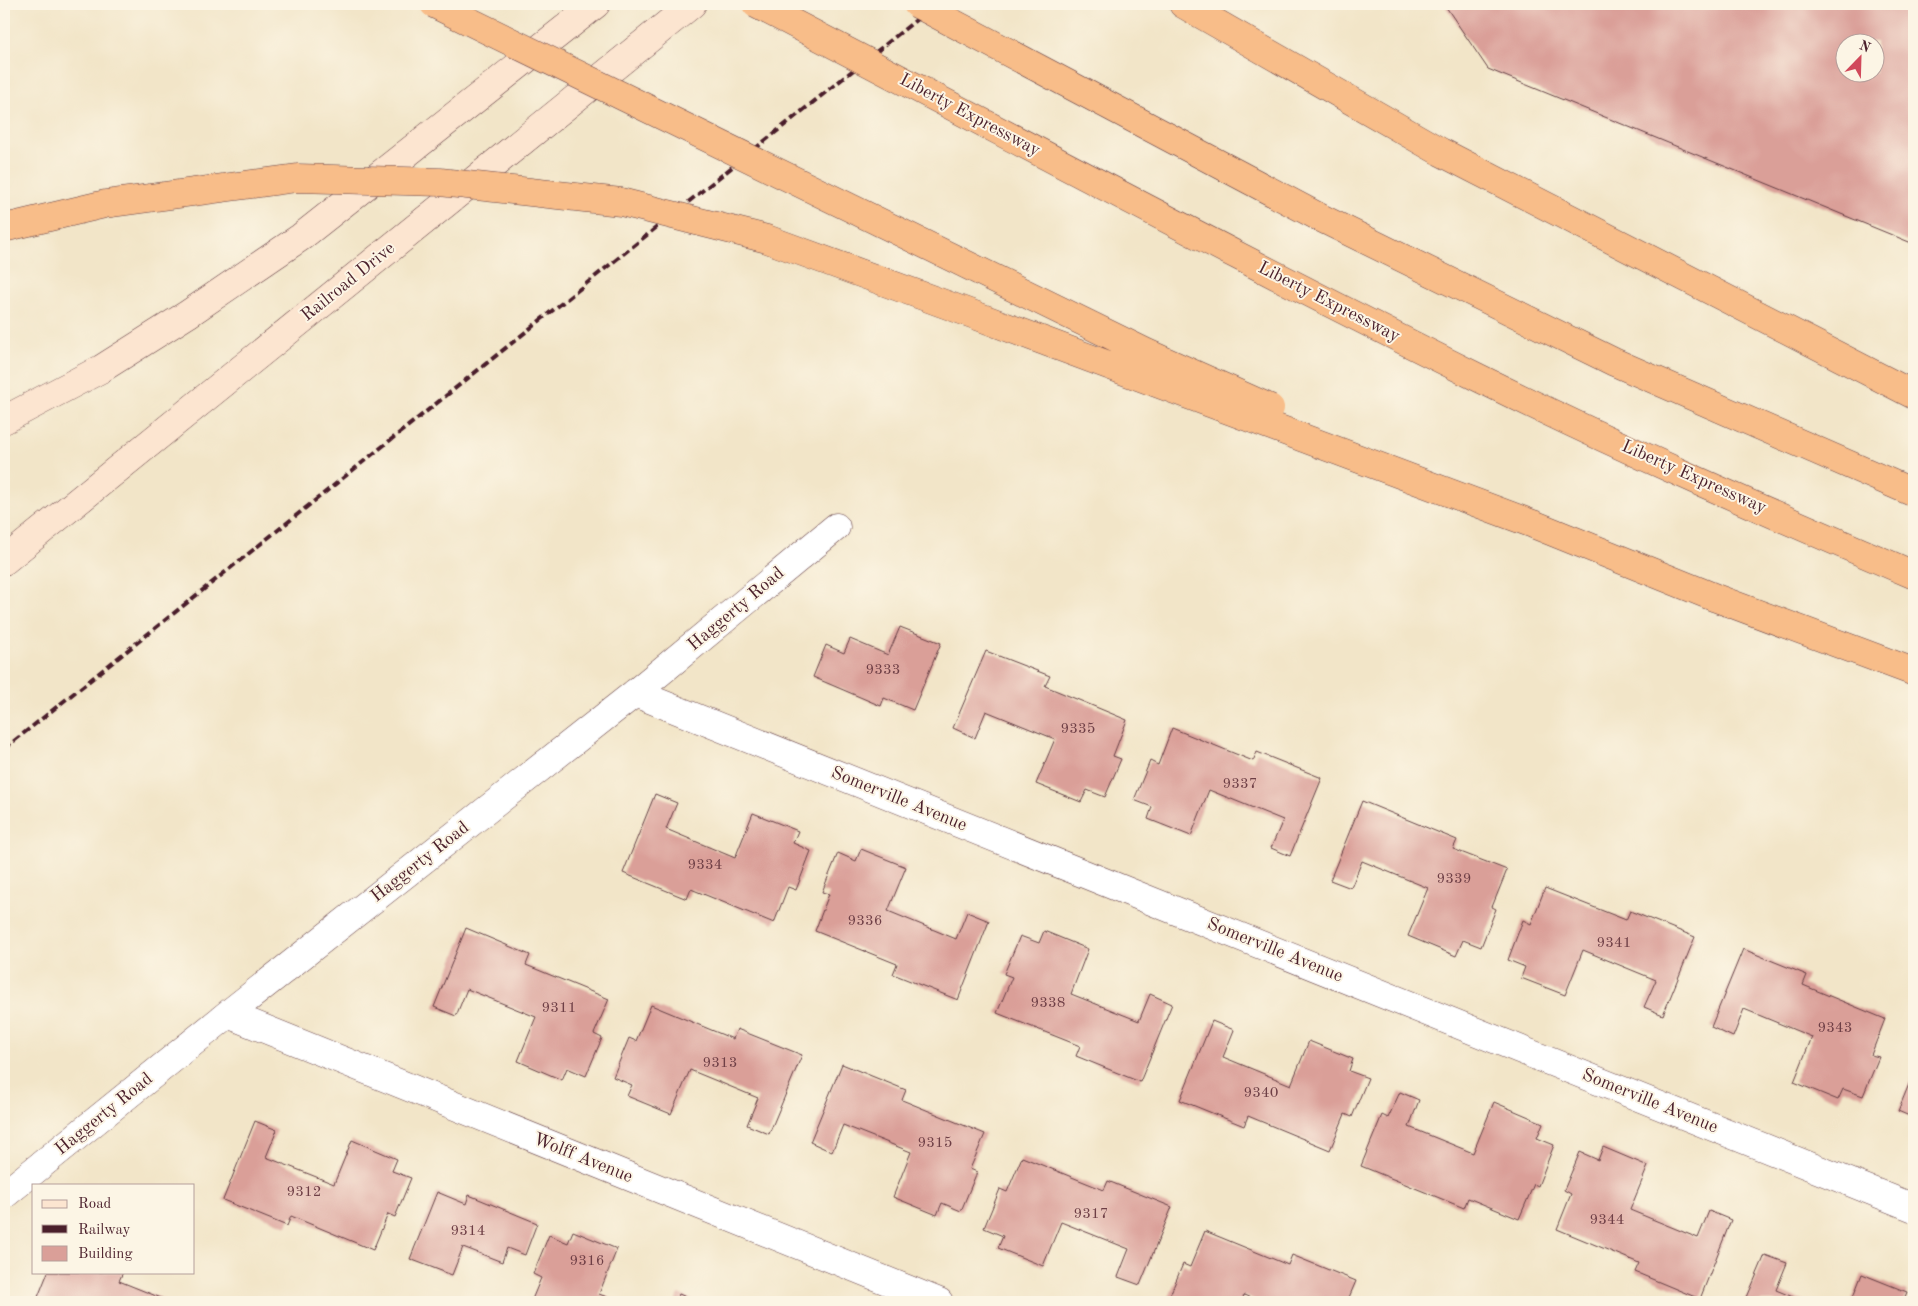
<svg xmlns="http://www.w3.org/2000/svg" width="1918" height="1306" font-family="'Old Standard TT',serif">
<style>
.building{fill:#da9f98;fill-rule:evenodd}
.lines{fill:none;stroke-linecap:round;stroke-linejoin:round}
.minor-casing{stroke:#633d43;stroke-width:29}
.secondary-casing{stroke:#633d43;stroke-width:29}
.motorway-casing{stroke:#633d43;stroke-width:29}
.minor{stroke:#fff;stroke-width:28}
.secondary{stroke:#fce5d0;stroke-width:28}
.motorway{stroke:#f8bd89;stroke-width:28}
.rail{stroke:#4a1f2b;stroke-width:4;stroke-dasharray:8 4;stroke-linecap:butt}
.motorway-bridge-casing{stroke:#633d43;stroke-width:29;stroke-linecap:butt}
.motorway-bridge{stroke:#f8bd89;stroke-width:28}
.labels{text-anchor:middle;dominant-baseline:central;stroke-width:4;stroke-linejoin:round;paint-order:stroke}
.number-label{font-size:15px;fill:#6e3f46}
.street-label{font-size:18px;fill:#4a1f2b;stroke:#fcf5e5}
</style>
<rect width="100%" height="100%" fill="#fcf5e5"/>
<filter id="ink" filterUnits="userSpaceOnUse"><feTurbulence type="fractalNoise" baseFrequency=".02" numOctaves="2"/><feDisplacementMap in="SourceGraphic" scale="10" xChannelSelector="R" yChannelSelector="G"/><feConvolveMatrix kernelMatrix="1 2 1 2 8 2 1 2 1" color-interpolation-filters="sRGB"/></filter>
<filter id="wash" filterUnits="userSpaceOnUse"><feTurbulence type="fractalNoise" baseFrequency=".0096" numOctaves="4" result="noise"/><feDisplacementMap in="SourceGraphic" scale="20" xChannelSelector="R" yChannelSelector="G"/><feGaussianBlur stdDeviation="1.12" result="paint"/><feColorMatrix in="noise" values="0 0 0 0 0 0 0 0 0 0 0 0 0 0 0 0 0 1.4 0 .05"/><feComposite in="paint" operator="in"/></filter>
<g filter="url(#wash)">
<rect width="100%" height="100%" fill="#f2e5c8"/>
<g id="blocks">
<!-- building -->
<path class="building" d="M1444,4h470v240l-426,-175zM1846,42h30v30h-30z
M900,627l41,16 -28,67 -29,-12 -3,8 -68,-29 13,-32 18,8 6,-14 38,16z
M986,651l64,25 -5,10 82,34 -14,36 8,3 -16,38 -18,-7 -6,12 -45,-18 19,-45 -69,-28 -11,27 -22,-10z
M1172,728l81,33 4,-9 65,26 -32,78 -19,-8 12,-28 -74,-30 -18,46 -43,-17 4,-12 -18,-7 16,-39 8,4z
M655,794l22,9 -11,26 69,29 18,-45 45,18 -5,12 18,8 -15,39 -8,-3 -14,36 -83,-34 -4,10 -64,-26z
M1362,801l95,39 -4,9 54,21 -15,37 4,2 -15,38 -18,-7 -7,16 -48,-20 20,-48 -66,-27 -11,27 -21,-8z
M861,849l45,18 -18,44 68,28 11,-27 22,9 -31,79 -65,-26 4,-10 -82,-33 14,-37 -7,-2 16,-39 18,8z
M1545,888l81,32 4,-9 65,26 -32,78 -19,-8 12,-27 -73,-30 -18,45 -44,-17 4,-11 -17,-7 15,-40 8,4z
M466,928l64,27 -4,10 83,34 -15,35 8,4 -16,38 -19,-8 -5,12 -44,-19 18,-44 -69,-28 -11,27 -22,-9z
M1044,931l44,18 -17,45 68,27 11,-27 22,10 -32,78 -64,-26 4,-10 -83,-33 15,-36 -8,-3 16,-38 19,7z
M1743,949l64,26 -4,10 82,34 -14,36 8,2 -16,39 -20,-7 -5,11 -44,-18 18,-45 -68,-28 -11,28 -22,-10z
M651,1005l82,34 4,-10 65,26 -33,79 -22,-9 11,-27 -68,-28 -19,44 -44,-18 5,-11 -19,-8 16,-39 7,3z
M1212,1021l22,9 -11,27 68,28 18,-44 44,18 -4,12 19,7 -16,39 -7,-3 -15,36 -82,-34 -4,10 -64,-26z
M842,1064l64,26 -4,10 83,34 -15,35 7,3 -16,39 -19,-8 -5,12 -44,-18 18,-45 -68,-27 -11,27 -22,-10z
M1914,1072v46l-16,-7z
M1400,1092l19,8 -10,27 64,26 21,-51 49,21 -6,15 17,7 -16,41 -4,-2 -15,35 -51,-21 -4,10 -103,-42 21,-51 6,3z
M255,1121l22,9 -11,27 68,27 18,-44 45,19 -5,12 19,7 -16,39 -7,-3 -15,36 -82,-34 -4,10 -64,-26z
M1603,1147l45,19 -18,44 68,28 11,-27 22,9 -31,79 -65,-27 4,-9 -82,-34 14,-35 -7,-4 16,-38 18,8z
M1022,1157l82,33 4,-9 64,26 -32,78 -22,-8 11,-28 -68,-27 -18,44 -45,-18 5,-12 -19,-8 16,-39 7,3z
M437,1192l29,12 3,-9 68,28 -12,32 -18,-7 -5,14 -39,-15 -11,28 -42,-16z
M573,1231l44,18 -18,45 21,8h-89l10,-24 -8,-4 16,-39 19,8z
M1205,1231l83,34 4,-10 64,26 -9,21h-87l-16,-7 -3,7h-74l16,-38 7,3z
M1765,1255l22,8 -11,27 29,12h-60z
M48,1272h75l-4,9 52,21h-135z
M1862,1274l45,18 -4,10h-52z
M679,1294l19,8h-23z"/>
</g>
</g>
<g filter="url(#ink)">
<use href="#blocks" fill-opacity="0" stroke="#633d43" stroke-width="1"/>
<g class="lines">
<defs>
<path id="minor" d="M635,693l1279,515
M228,1014l711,288
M4,1195l224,-181 407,-321 201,-166"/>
<path id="secondary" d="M4,420l97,-51 87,-55 113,-77 295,-233
M4,561l688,-557"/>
<path id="motorway" d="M1183,4l258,148 473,243"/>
</defs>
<!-- minor casing -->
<use href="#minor" class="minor-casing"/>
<!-- secondary casing -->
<use href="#secondary" class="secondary-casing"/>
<!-- motorway casing -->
<use href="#motorway" class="motorway-casing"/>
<!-- minor -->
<use href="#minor" class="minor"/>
<!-- secondary -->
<use href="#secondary" class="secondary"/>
<!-- motorway -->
<use href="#motorway" class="motorway"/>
<!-- rail -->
<path class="rail" d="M4,749l932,-745"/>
<defs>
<path id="motorway-bridge" d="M434,4l713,349 123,55
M756,4c240,124 478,253 721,373 143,71 290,135 437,198
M917,4l404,214 293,144 300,131
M4,228l101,-24 192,-26 143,4 181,20 146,37 205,75 561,210 183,74 198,74"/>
</defs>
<!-- motorway-bridge casing -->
<use href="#motorway-bridge" class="motorway-bridge-casing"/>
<!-- motorway-bridge -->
<use href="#motorway-bridge" class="motorway-bridge"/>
</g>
</g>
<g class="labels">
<!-- number labels -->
<g class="number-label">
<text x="883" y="670">9333</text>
<text x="1078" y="729">9335</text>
<text x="1240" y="784">9337</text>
<text x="705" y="865">9334</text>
<text x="1454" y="879">9339</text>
<text x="865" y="921">9336</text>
<text x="1614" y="943">9341</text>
<text x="1048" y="1003">9338</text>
<text x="559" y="1008">9311</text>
<text x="1835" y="1028">9343</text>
<text x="720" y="1063">9313</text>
<text x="1261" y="1093">9340</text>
<text x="935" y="1143">9315</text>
<text x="304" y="1192">9312</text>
<text x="1091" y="1214">9317</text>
<text x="1607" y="1220">9344</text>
<text x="468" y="1231">9314</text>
<text x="587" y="1261">9316</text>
</g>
<!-- street labels -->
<g class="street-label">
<text transform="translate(970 115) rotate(28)">Liberty Expressway</text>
<text transform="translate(348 282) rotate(-39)">Railroad Drive</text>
<text transform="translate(1329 302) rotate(27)">Liberty Expressway</text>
<text transform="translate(1694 477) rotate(24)">Liberty Expressway</text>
<text transform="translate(736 609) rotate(-40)">Haggerty Road</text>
<text transform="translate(899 799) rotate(22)">Somerville Avenue</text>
<text transform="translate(420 862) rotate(-38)">Haggerty Road</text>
<text transform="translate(1275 950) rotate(22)">Somerville Avenue</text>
<text transform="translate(1650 1101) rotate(22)">Somerville Avenue</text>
<text transform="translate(104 1114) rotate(-39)">Haggerty Road</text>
<text transform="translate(583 1158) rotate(22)">Wolff Avenue</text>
</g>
</g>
<!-- margin -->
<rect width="1918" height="1306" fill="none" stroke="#fcf5e5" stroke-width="20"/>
<!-- legend -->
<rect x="32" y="1184" width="162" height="90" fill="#fcf5e5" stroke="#b59f9b"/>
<rect x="42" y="1200" width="25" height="8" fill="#fce5d0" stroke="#b59f9b"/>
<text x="78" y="1208" font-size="15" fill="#4a1f2b">Road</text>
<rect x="42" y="1225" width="25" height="8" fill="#4a1f2b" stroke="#b59f9b"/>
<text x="78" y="1234" font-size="15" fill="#4a1f2b">Railway</text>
<rect x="42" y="1246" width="25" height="15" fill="#da9f98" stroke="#b59f9b"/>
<text x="78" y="1258" font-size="15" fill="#4a1f2b">Building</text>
<!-- north arrow -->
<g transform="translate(1860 58) rotate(23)"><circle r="24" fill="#fcf5e5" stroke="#b59f9b"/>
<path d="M0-4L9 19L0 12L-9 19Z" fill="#d1495b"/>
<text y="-8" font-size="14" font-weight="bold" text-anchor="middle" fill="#4a1f2b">N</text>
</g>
</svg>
